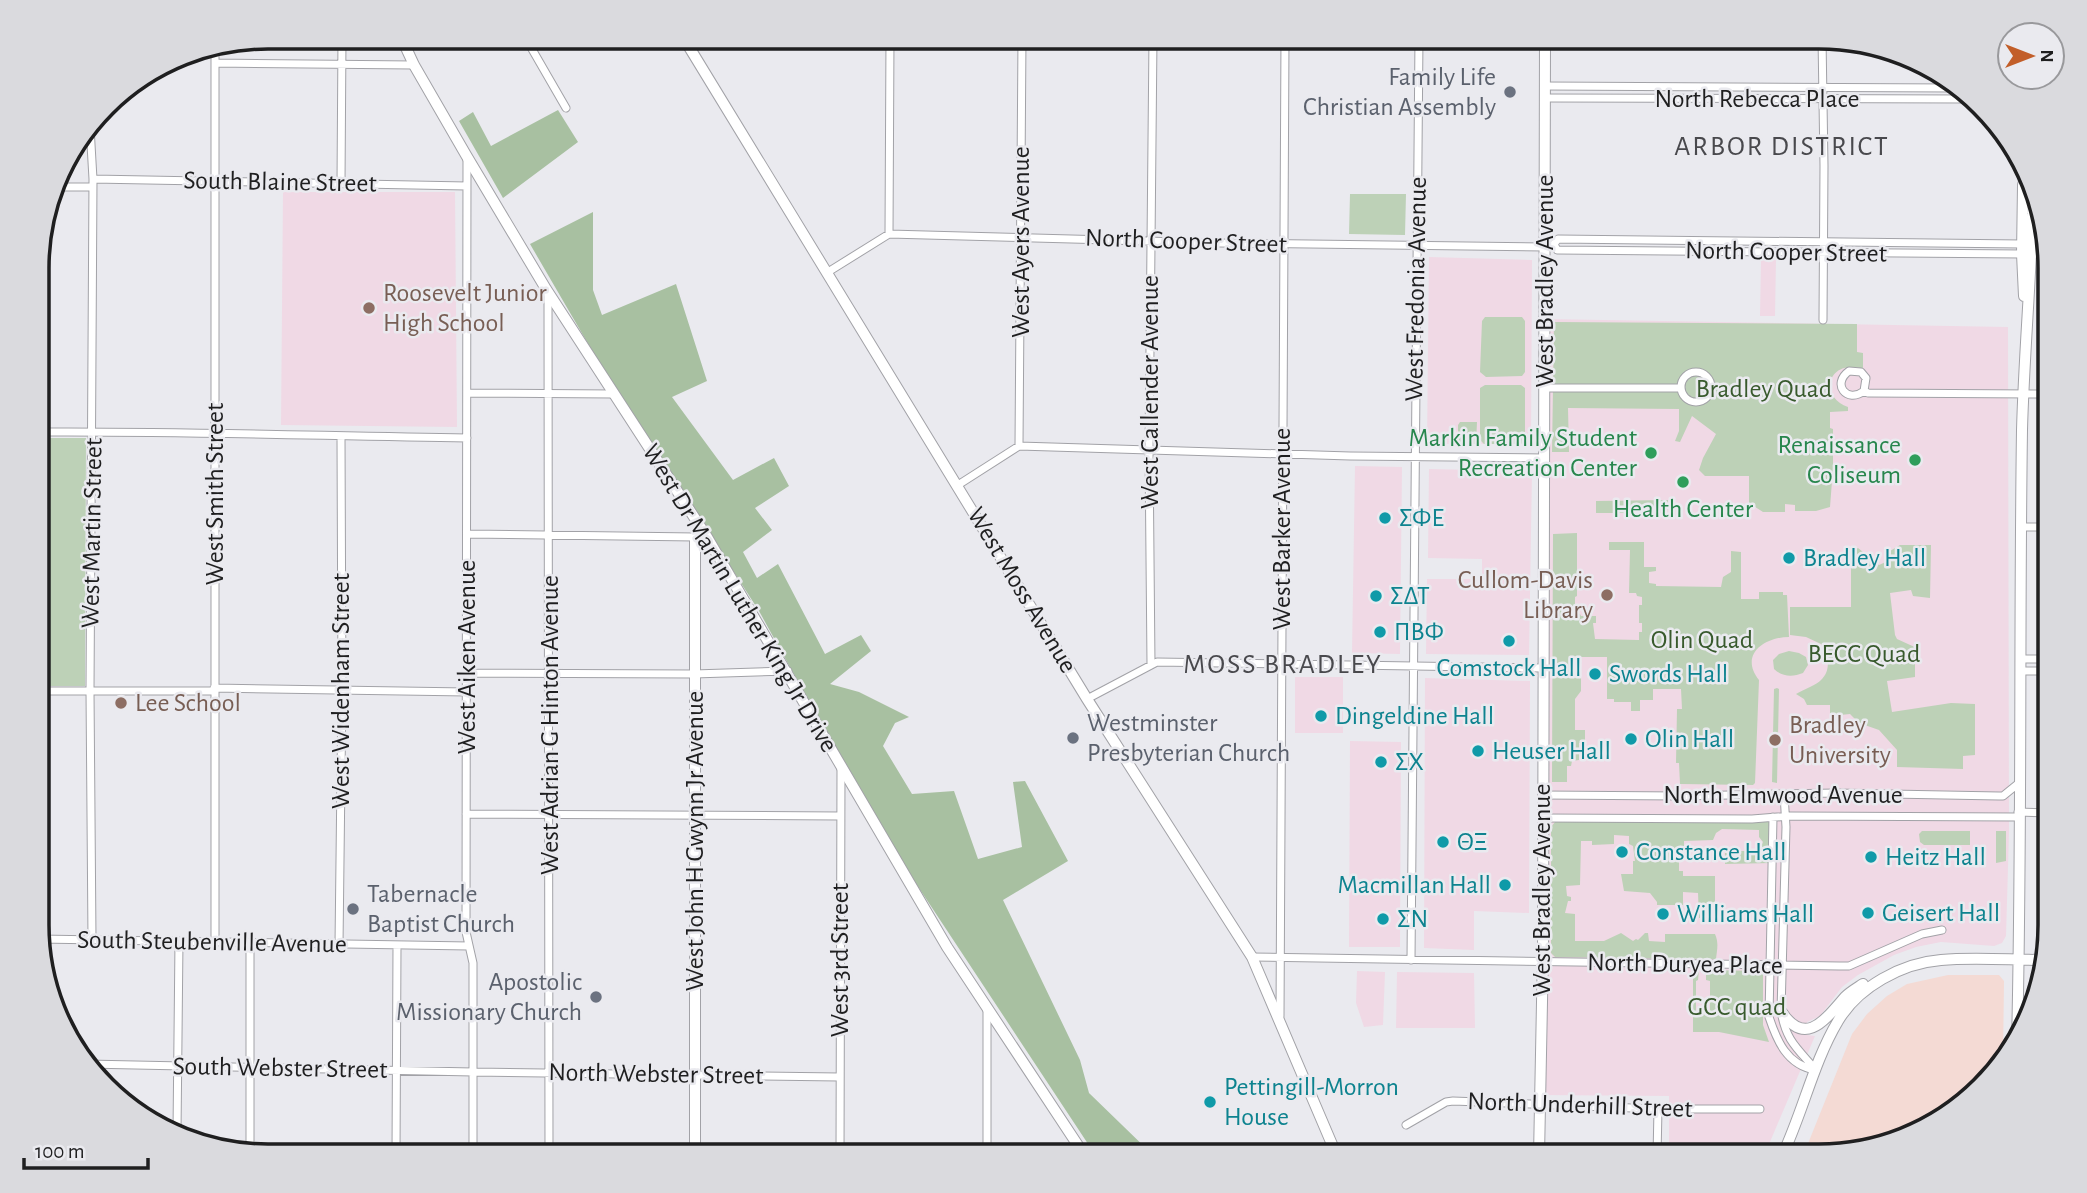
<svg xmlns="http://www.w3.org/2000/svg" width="2087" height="1193" font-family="'Alegreya Sans',sans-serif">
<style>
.commercial{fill:#f4dad4}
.education{fill:#f0d9e5}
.green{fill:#bdd1b7}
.forest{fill:#a8c0a1}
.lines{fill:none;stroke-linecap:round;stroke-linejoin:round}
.street-casing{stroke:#a2a2a7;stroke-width:9}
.secondary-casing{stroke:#a2a2a7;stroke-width:12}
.street{stroke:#fff;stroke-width:7}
.secondary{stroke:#fff;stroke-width:10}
.worship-dot{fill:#6b7280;stroke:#eaeaef;stroke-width:2.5}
.education-dot{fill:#8d6e63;stroke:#eaeaef;stroke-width:2.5}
.leisure-dot{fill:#2e9e5b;stroke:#eaeaef;stroke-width:2.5}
.culture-dot{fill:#0f9aa8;stroke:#eaeaef;stroke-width:2.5}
.labels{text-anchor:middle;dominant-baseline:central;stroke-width:5;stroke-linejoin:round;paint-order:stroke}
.worship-label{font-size:26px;fill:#5b616d;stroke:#eaeaef;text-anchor:end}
.street-label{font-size:26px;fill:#1f1f20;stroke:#eaeaef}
.education-label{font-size:26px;fill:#785e54;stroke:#eaeaef;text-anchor:start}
.park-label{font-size:26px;fill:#385a2d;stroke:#eaeaef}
.leisure-label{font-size:26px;fill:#27864d;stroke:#eaeaef;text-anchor:end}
.culture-label{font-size:26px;fill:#0d838f;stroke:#eaeaef;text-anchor:start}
.neighbourhood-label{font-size:28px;letter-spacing:2px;fill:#49494d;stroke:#eaeaef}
.rim{fill:none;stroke:#1f1f20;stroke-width:3.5}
</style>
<rect width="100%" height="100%" fill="#eaeaef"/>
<!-- commercial -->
<path class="commercial" d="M1948,975h51l5,6 -1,77 -56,59 -113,39h-31l49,-122 15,-20 20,-18 20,-12z"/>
<!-- education -->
<path class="education" d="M283,192h172l2,235 -176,-2z
M1429,257l103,3 -1,184h-104z
M1761,260h15l-1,56h-15z
M1545,319l463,8 1,506 -3,103 -4,7 -8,3 -53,-4 -25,5 -22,8 -36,20 -16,12 -22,29 -13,6v13l8,1 -51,120h-95v-60l-129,-1z
M1355,466l47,1 -2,187 -48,-1z
M1429,469l103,2 -3,184 -103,-1 1,-75h55v-20l-54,-1z
M1295,677h48v56h-48z
M1425,678l105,3 -1,232 -55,-2v39l-50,-2z
M1350,741l51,1 -1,205h-51z
M1357,971l28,1 -2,53 -19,2 -8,-24z
M1397,972l77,1 1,55h-79z"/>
<!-- green -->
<path class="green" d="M1350,194h56l-1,41 -56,-1z
M1485,317h37l3,4v51l-3,4 -36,1 -6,-5 2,-51z
M1554,322l303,2v28l6,1v16c-34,-11 -46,27 -15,38v4l-18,1v16l3,1v39l-3,39 -14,4h-21v-6l-10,-1v8h-22l-14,-9v-27h-44l-6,-6 4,-12 13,-24 -24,-18 -12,26 -5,-1 4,-10v-22l-111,-1 1,44h-17z
M1485,385h36l4,3v52l-4,4h-37l-4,-4v-52z
M1460,422h17l-1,22h-18v-19z
M39,438h47l-1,248h-46z
M1668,500l-1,13h-71v-12z
M1577,533v63l-2,1v16l5,1 1,2h15v7h-3l2,16 44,1v-8h3v-9h-3v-18h3v-8l-5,-1 -1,-3h-7l1,-43h-21v-8h35v25h12v4l-7,1v11l7,1v2l65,1 2,-10 8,-5v-21l10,1v47h18v-7h24v3h4l2,42c-25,0 -50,18 -30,43l-4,103 -2,2 -73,-1 -1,-21h-3l1,-54h5l-1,-20h-28v11h-13v11h-9v-9h-17v-3h-7v-42h-26v34l-6,8v31h10v13h-6v17l-7,1 -1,5h-4v16h-15l1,-248z
M1900,545h31l-1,53 -17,-2 -2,-6 -21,3 5,42 2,4 22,10v10h-4v18l-28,4 5,31 59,-9 24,1v51l-12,1v13l-66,-2v-17l-18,-20 -20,-7 -9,-9 -20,2v-11h-23l-3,-6 -8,-5c8,-5 21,-9 25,-14 11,-10 7,-26 0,-36l-15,-7 -16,-2v-28h61v-55l7,-4 21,17 9,-4 2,-10z
M1789,651l10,2 7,4 2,8 -5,8c-10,4 -21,4 -29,-4l-1,-9 6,-6z
M1777,688l2,1 -2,94 -5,-1 2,-93z
M1555,822h217v41l-47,1v-11l6,-2h28l4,-9 -4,-5v-7l-37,-1 -6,4 -3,7 -29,1v14l-5,1v15h4v5h32v42h-16l-1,-25 -15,-1v13h-26v-3l-7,-9 -26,-2 -3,-17h12v-13h2l-2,-15 -4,-2v-8l-15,-1v9l-22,1v-4h-11l-1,44 -14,1 1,10 4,1v4h-3l-3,12 10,1v27h29l17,-8 12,8 3,-2 2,1 7,-7h3l1,8 16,1v-8h50c4,9 2,16 1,25l-161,-2 -4,-4v-126z
M1922,831h48v14h-46l-4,-3 -1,-8z
M1996,831h10v30l-10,2z
M1693,970h6l-1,10 -2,1v30l14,-1v-29l-4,-1v-10l57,1v54l6,17 -50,-10h-26z"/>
<!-- forest -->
<path class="forest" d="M558,110l20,32 -75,56 -44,-77 14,-9 18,34z
M593,212v78l9,25 74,-31 31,97 -35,16 61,83 41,-22 15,28 -34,22 17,22 -29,22 14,26 21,-14 47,90 36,-19 10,16 -41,33 29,8 50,25 -14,6 -12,23 29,48 42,-3 24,68 44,-12 -9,-65 12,-1 43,80 -65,39 77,160 9,33 65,63h-58l-220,-333 -117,-212 -158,-245 -71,-122z"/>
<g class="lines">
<defs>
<path id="street" d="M525,37l41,71
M1822,37l2,129 -1,154
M215,63l199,2
M1545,86l411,2
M1545,98l423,1
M90,127l3,52 -3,512 2,248
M467,157l-1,775 7,31v193
M93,179l374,7
M341,183l1,-146
M54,187h39
M889,234l1,-197
M1554,244l3,6 465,4
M2033,254h17
M828,272l61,-38 330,9 327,4 8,-3 4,-5 464,5
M548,296l1,860
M1681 387a15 15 0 1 1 30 0a15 15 0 1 1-30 0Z
M1545,388h136
M1864,391l2,-13 -5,-6 -12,-1c-18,13 -2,33 15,20l4,2 182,1
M468,393l146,1
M39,432c142,-1 285,4 428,6
M1019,446l3,-409
M958,485l61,-39 331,10 195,2
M2022,527h28
M467,534l228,3
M2020,659h30
M1151,664l-2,-213 4,-414
M2020,671h30
M467,673l227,1 94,-3
M214,688l253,4
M39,691h175
M1087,699l70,-37 387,6
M1784,794l2,33 -5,184c5,30 16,37 35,59
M1542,795l138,1 156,-3 163,3h4l16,-13
M2018,812l32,1
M466,814l374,2
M1773,817l-4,200c8,24 18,48 46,53
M1543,818l209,1 38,-3 228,1
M39,939l430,7
M215,942v-895
M250,943v209
M339,945l3,-255 -1,-254
M1252,957l587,9h10l73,-32 20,-4
M1411,960l8,-923
M41,961v-22
M1280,1016l5,-979
M87,1064l386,8 366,5
M1406,1125l40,-23 7,-1 205,8h102
M177,1132l2,-191
M396,1156l1,-210
M840,1156l1,-388
M987,1156v-146
M1657,1156l1,-47"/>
<path id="secondary" d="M401,37l13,28 52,90 80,134 161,248 240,410 138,209
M683,37l404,662 165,258 85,199
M2024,296l-2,-42 1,-69 2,-6
M1781,1011c24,37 44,9 64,-14 5,-5 12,-9 18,-13
M2017,1043c5,-204 2,-408 5,-613 2,-76 9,-151 11,-227
M695,1156v-619l8,-7
M1539,1156l4,-205 2,-914
M1782,1156c21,-44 31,-93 56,-135 20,-34 64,-58 103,-61 33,-3 69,0 103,0"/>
</defs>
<!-- street casing -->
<use href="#street" class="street-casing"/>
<!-- secondary casing -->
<use href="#secondary" class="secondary-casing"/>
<!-- street -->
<use href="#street" class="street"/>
<!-- secondary -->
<use href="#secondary" class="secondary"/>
</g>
<!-- markers -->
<g class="worship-dot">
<circle cx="1510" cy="92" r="7"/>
<circle cx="1073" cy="738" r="7"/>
<circle cx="353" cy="909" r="7"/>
<circle cx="596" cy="997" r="7"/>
</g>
<g class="education-dot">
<circle cx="369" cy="308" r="7"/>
<circle cx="1607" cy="595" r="7"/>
<circle cx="121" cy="703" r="7"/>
<circle cx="1775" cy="740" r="7"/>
</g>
<g class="leisure-dot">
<circle cx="1651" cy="453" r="7"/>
<circle cx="1915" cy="460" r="7"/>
<circle cx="1683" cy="482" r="7"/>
</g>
<g class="culture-dot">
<circle cx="1385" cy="518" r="7"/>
<circle cx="1789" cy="558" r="7"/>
<circle cx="1376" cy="596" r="7"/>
<circle cx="1380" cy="632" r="7"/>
<circle cx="1509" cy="641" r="7"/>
<circle cx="1595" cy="674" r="7"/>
<circle cx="1321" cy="716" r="7"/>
<circle cx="1631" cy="739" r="7"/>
<circle cx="1478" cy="751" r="7"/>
<circle cx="1381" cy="762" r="7"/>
<circle cx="1443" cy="842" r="7"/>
<circle cx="1622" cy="852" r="7"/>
<circle cx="1871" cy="857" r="7"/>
<circle cx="1505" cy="885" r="7"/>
<circle cx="1868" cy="913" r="7"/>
<circle cx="1663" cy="914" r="7"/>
<circle cx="1383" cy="919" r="7"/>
<circle cx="1210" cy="1102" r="7"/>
</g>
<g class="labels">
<!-- worship labels -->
<g class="worship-label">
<text x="1496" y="77">Family Life<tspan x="1496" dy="30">Christian Assembly</tspan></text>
<text x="1087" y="723" text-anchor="start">Westminster<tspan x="1087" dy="30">Presbyterian Church</tspan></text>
<text x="367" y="894" text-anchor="start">Tabernacle<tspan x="367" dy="30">Baptist Church</tspan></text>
<text x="582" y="982">Apostolic<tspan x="582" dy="30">Missionary Church</tspan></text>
</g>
<!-- street labels -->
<g class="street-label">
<text x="1757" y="99">North Rebecca Place</text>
<text transform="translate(280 182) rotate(1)">South Blaine Street</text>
<text transform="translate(1186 241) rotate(2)">North Cooper Street</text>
<text transform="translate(1021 242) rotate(-90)">West Ayers Avenue</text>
<text transform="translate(1786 252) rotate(1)">North Cooper Street</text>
<text transform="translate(1545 281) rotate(-90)">West Bradley Avenue</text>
<text transform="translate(1416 289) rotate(-89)">West Fredonia Avenue</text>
<text transform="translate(1150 392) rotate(-90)">West Callender Avenue</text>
<text transform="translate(215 494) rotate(-90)">West Smith Street</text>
<text transform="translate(1282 529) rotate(-90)">West Barker Avenue</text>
<text transform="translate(92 533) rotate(-89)">West Martin Street</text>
<text transform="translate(1022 590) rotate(59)">West Moss Avenue</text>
<text transform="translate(740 598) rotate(59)">West Dr Martin Luther King Jr Drive</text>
<text transform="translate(467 657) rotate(-90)">West Aiken Avenue</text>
<text transform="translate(341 691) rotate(-90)">West Widenham Street</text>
<text transform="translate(550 725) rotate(-90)">West Adrian G Hinton Avenue</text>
<text x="1783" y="795">North Elmwood Avenue</text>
<text transform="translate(695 841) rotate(-90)">West John H Gwynn Jr Avenue</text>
<text transform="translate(1542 890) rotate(-90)">West Bradley Avenue</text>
<text transform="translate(212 942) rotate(1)">South Steubenville Avenue</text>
<text transform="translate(840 960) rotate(-90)">West 3rd Street</text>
<text transform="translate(1685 964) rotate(1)">North Duryea Place</text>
<text transform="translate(280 1068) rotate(1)">South Webster Street</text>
<text transform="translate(656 1074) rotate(1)">North Webster Street</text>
<text transform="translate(1580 1105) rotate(2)">North Underhill Street</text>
</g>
<!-- education labels -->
<g class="education-label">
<text x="383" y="293">Roosevelt Junior<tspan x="383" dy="30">High School</tspan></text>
<text x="1593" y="580" text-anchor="end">Cullom-Davis<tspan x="1593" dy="30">Library</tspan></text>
<text x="135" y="703">Lee School</text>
<text x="1789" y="725">Bradley<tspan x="1789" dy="30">University</tspan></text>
</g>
<!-- park labels -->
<g class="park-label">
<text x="1764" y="389">Bradley Quad</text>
<text x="1702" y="640">Olin Quad</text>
<text x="1864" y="654">BECC Quad</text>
<text x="1737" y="1007">GCC quad</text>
</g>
<!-- leisure labels -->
<g class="leisure-label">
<text x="1637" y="438">Markin Family Student<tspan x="1637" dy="30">Recreation Center</tspan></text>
<text x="1901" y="445">Renaissance<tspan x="1901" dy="30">Coliseum</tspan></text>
<text x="1683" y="509" text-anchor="middle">Health Center</text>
</g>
<!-- culture labels -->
<g class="culture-label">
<text x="1399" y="518">ΣΦΕ</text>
<text x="1803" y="558">Bradley Hall</text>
<text x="1390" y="596">ΣΔΤ</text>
<text x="1394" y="632">ΠΒΦ</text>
<text x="1509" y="668" text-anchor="middle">Comstock Hall</text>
<text x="1609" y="674">Swords Hall</text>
<text x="1335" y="716">Dingeldine Hall</text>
<text x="1645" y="739">Olin Hall</text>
<text x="1492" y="751">Heuser Hall</text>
<text x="1395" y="762">ΣΧ</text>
<text x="1457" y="842">ΘΞ</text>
<text x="1636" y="852">Constance Hall</text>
<text x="1885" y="857">Heitz Hall</text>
<text x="1491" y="885" text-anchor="end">Macmillan Hall</text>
<text x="1882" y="913">Geisert Hall</text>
<text x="1677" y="914">Williams Hall</text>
<text x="1397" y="919">ΣΝ</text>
<text x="1224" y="1087">Pettingill-Morron<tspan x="1224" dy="30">House</tspan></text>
</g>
<!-- neighbourhood labels -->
<g class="neighbourhood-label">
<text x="1782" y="147">ARBOR DISTRICT</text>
<text x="1283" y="665">MOSS BRADLEY</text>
</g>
</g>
<!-- crop -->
<path d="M0 0H2087V1193H0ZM268 49H1819A219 219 0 0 1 2038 268V925A219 219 0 0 1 1819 1144H268A219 219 0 0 1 49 925V268A219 219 0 0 1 268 49Z" fill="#dadade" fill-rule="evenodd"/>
<path class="rim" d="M268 49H1819A219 219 0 0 1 2038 268V925A219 219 0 0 1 1819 1144H268A219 219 0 0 1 49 925V268A219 219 0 0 1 268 49Z"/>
<!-- north arrow -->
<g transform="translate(2031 56) rotate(90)"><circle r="33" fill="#eaeaef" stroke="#99999c" stroke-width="2"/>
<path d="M0-5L12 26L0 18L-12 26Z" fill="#c25e29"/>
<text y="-10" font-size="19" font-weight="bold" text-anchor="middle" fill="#1f1f20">N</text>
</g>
<!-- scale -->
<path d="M24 1158v10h124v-10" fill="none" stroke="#1f1f20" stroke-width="3.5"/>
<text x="35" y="1158" font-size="21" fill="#1f1f20" stroke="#eaeaef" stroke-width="5" paint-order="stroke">100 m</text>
</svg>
